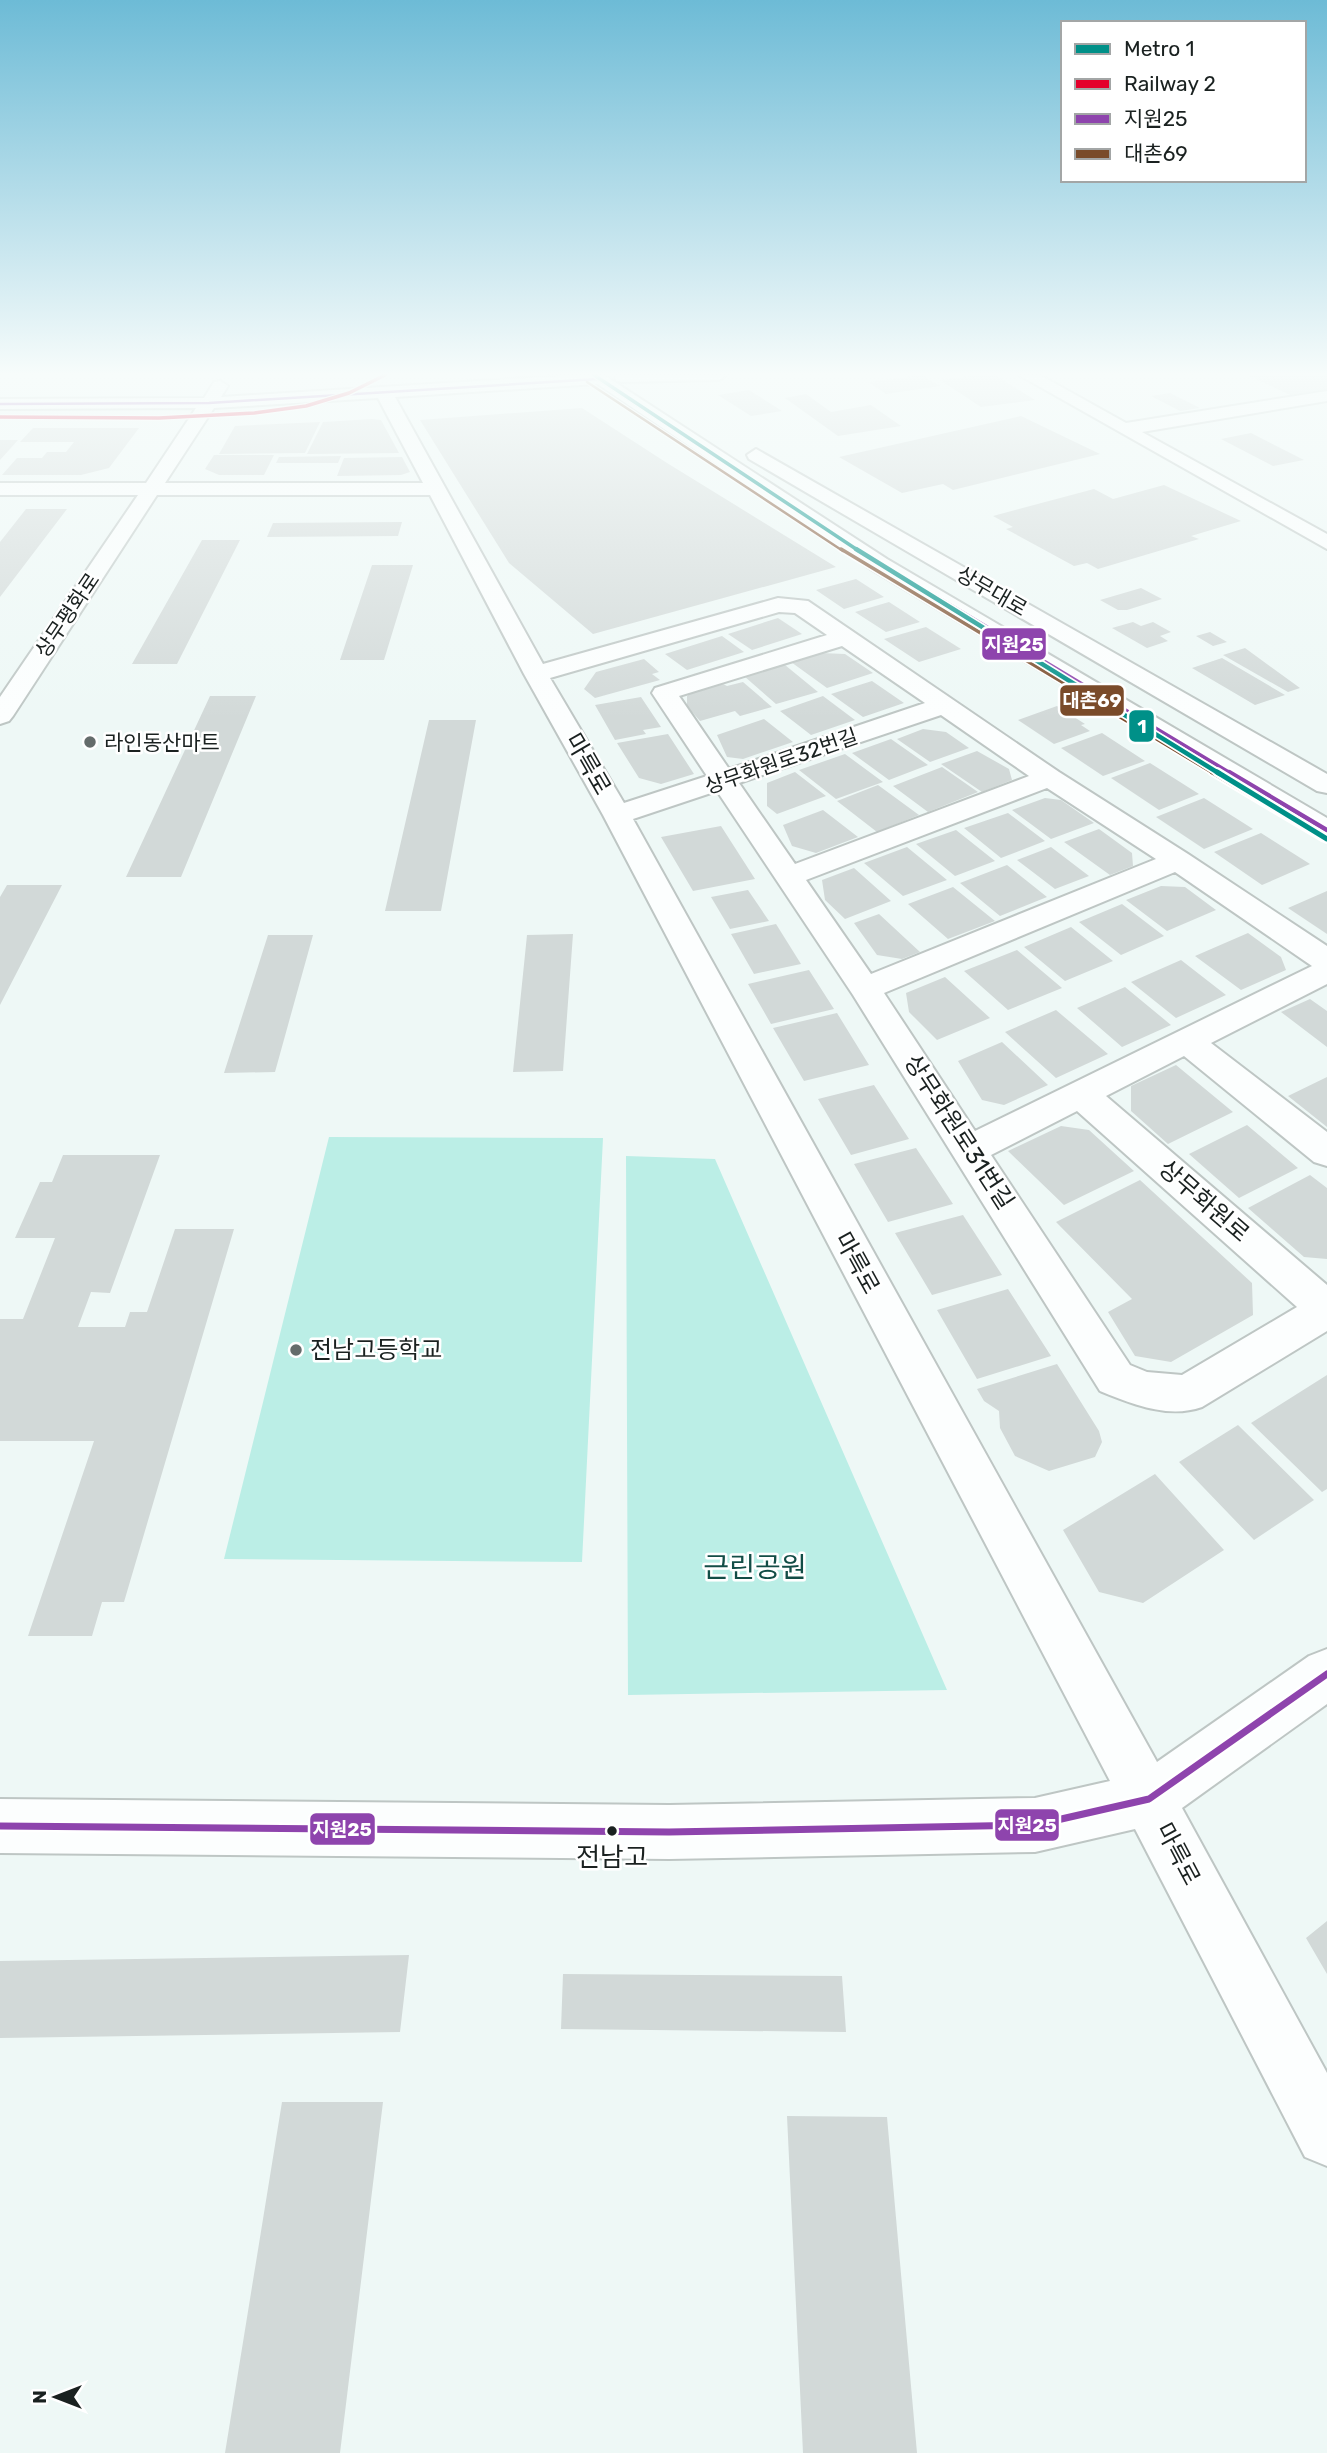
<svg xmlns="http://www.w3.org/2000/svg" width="1327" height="2453" font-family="Rubik,'Noto Sans KR',sans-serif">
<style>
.green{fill:#bbeee6}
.building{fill:#d2d9d8}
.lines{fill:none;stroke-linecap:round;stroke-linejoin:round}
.minor-casing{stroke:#bec6c4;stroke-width:4}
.major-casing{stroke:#bec6c4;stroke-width:4}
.minor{fill:#fcfefe;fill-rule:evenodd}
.major{fill:#fcfefe;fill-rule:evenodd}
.bus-1-far3-casing{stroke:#fff;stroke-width:5}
.bus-1-far2-casing{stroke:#fff;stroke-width:7}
.bus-1-far1-casing{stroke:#fff;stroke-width:9}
.bus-1-casing{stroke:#fff;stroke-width:12}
.bus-2-far2-casing{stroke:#fff;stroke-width:5}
.bus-2-far1-casing{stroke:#fff;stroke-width:7}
.bus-2-casing{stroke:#fff;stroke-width:9}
.bus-1-far3{stroke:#8e44ad;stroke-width:2.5}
.bus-1-far2{stroke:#8e44ad;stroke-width:3.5}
.bus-1-far1{stroke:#8e44ad;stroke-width:4.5}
.bus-1{stroke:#8e44ad;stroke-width:7}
.bus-2-far2{stroke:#7a4b2a;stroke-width:2.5}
.bus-2-far1{stroke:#7a4b2a;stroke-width:3.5}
.bus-2{stroke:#7a4b2a;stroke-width:4.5}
.rail-1-casing{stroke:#fff;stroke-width:6}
.rail-1{stroke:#e4002b;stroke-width:3.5}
.metro-1-far2-casing{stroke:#fff;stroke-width:6}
.metro-1-far1-casing{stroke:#fff;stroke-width:8}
.metro-1-casing{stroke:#fff;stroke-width:10}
.metro-1-far2{stroke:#009088;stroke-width:3.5}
.metro-1-far1{stroke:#009088;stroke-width:4.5}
.metro-1{stroke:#009088;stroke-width:5}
.poi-dot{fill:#646c6b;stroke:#fff;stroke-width:2.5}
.bus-dot{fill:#1a2120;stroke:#fff;stroke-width:2.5}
.labels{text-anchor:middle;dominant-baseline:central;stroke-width:5;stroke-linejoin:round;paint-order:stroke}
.far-street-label{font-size:21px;fill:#1a2120;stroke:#fff}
.far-poi-label{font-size:21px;fill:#1a2120;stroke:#fff;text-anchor:start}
.street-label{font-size:24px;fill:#1a2120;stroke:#fff}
.poi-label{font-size:24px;fill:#1a2120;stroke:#fff;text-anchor:start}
.near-bus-label{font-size:26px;fill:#1a2120;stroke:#fff}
.near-park-label{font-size:28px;fill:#124d46;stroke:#fff}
.line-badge{stroke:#fff;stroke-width:2.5}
.badge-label{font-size:19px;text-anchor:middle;font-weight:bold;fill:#fff}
</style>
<rect width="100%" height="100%" fill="#eef8f6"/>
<!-- green -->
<path class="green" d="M329,1137l274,1 -21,424 -358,-3z
M626,1156l89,3 232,531 -319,5z"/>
<!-- building -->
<path class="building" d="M922,375l18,11 -54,8 -18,-12z
M978,375h17l40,25 -54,7 -41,-27z
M1248,375h79v14l-37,6z
M749,390l33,21 -31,5 -33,-21z
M1170,393l30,15 -20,3 -29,-15z
M806,394l25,18 40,-7 30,21 -63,10 -53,-38z
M582,408l85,55 169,104 -243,67 -84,-71 -89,-143z
M1021,416l79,38 -147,36 -10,-6 -41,9 -63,-36z
M372,419l9,1 18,33 -92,1 16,-32z
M320,422l-15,31 -86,1 16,-28z
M33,428h106l-30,40 -28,7h-79l15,-17h25l5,-6h19l8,-10h-54z
M1251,433l53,27 -31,6 -52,-27z
M0,440h18l-18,20z
M214,455h60l-10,20h-45l-14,-6z
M341,456l-3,7h-62l3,-6z
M402,457l8,15 -9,3 -64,1 7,-18z
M1164,485l77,36 -50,15 8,3 -101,30 -11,-6 -13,3 -68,-37 7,-2 -20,-11 101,-27 19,10z
M26,509h41l-67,88v-55z
M402,522l-4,14 -131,1 6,-14z
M202,540h38l-63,124h-45z
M372,565h41l-29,95h-44z
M856,579l28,18 -40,12 -28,-19z
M1141,588l21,11 -35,11h-9l-18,-10z
M889,602l31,20 -34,10 -31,-20z
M778,618l24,16 -50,16 -24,-16z
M1133,622l8,4 12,-4 18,10 -11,4 8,5 -21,7 -35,-20z
M926,627l35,22 -42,13 -35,-23z
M1210,632l17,10 -14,4 -17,-10z
M722,636l22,16 -57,18 -22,-16z
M1245,648l55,40 -12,4 -65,-37z
M821,653l24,1 28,19 -46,15 -36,-26z
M1222,658l63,37 -30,10 -63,-37z
M644,659l15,13 -7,2 8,6 -65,18 -11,-9 12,-17z
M785,665l33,27 -42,12 -32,-28z
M872,681l32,22 -41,14 -32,-23z
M743,682l29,25 -32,9 -5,-5 -35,10 -13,-15v-10l5,-4 31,-8 4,2z
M210,696h46l-75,181h-55z
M823,696l32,24 -44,15 -31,-24z
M641,697l20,30 -18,3 3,4 -31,6 -20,-35z
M1057,706l28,18 -4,1 9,6 -36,13 -36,-24z
M764,719l29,23 -50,17 -16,-2 -10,-22z
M429,720h47l-35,191h-56z
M923,729l23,3 23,16 -39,14 -33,-23z
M1102,733l43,28 -42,15 -42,-28z
M668,734l26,40 -33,10 -22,-6 -22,-35z
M891,739l37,26 -39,15 -37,-27z
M977,751l32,18 3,11 -30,12 -41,-28z
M845,754l38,28 -47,17 -37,-29z
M1150,763l49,31 -40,16 -48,-32z
M942,767l36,25 -50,20 -35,-26z
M795,772l31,24 -49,18 -10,-8v-23z
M878,785l41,30 -42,17 -40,-31z
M1045,798l16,2 33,23 -43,16 -39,-29z
M1204,798l49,31 -49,20 -48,-32z
M823,810l35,27 -42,16 -24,-7 -9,-21z
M1008,813l37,28 -44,17 -37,-30z
M721,826l34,53 -62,12 -32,-54z
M1099,829l33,24 1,13 -23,9 -46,-33z
M956,830l39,31 -40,15 -39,-32z
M1261,833l49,31 -48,21 -48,-33z
M907,847l40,33 -44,16 -39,-33z
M1051,847l38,29 -34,13 -38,-29z
M1007,865l40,32 -47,19 -40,-33z
M854,868l37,33 -46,18 -20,-19 -3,-20z
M7,885h55l-62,120v-108z
M1161,886l24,1 31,23 -49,21 -41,-31z
M953,887l42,34 -47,18 -40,-35z
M748,890l21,31 -39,8 -19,-32z
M1327,891v43l-39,-26z
M1122,904l42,32 -43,19 -42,-33z
M879,914l41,38 -18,7 -25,-4 -23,-32z
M776,924l25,40 -47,10 -23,-40z
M1071,927l42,34 -48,20 -41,-34z
M1248,933l33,24 5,13 -45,20 -46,-34z
M573,934l-10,137 -50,1 14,-137z
M268,935h45l-38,137 -51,1z
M1017,950l45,38 -54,22 -44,-39z
M1181,960l45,35 -50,23 -45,-36z
M809,970l25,39 -63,15 -23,-40z
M945,977l45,41 -53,22 -28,-28 -3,-19z
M1125,987l46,38 -49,22 -45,-39z
M1310,999l17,12v36l-46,-35z
M1056,1010l52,44 -52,24 -51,-46z
M837,1013l32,52 -65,16 -31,-53z
M1002,1042l46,43 -44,20 -22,-5 -24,-39z
M1176,1065l57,47 -65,32 -37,-33v-25z
M1327,1077v50l-39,-31z
M874,1085l35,54 -58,16 -33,-56z
M1247,1125l51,43 -59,30 -50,-44z
M1061,1126l28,4 45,41 -70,34 -56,-54z
M916,1148l37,56 -65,18 -34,-58z
M63,1155h97l-50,138 -19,-1 -13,35h47l5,-15h17l28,-83h59l-110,373h-22l-10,34h-64l66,-195h-94v-122h23l32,-81h-40l25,-56h12z
M1310,1175l17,13v71l-23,-2 -56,-49z
M1140,1180l112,103 1,32 -82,47 -36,-6 -27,-44 24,-13 -76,-77z
M963,1215l39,60 -70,20 -37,-62z
M1008,1289l43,67 -74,23 -40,-69z
M1057,1364l42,67 3,11 -7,15 -46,14 -34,-15 -15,-28 -1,-17 -15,-10 -7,-12z
M1327,1375v114l-5,3 -71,-69z
M1238,1425l76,75 -60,40 -75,-78z
M1155,1474l69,76 -81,53 -44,-11 -36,-62z
M1327,1921v53l-21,-36z
M409,1955l-9,77 -400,6v-77z
M563,1974l279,2 4,56 -285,-3z
M282,2102h101l-43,351h-115z
M787,2116l100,1 30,336h-114z"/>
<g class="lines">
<defs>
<path id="minor" d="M576,375h26l3,4 -8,5 -202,13 148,267 235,-66 30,3 251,171 129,82 139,92v38l-116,59 116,89v34l-13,-4 -130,-106 -78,40 221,189v46l-125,76c-34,12 -70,-3 -102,-16l-247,-396 -136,-204 -84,28 524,943 152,-106 18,-7v55l-145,104 145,265v93l-22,-9 -170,-328 -100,23 -366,7 -669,-6v-54l669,6 366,-7 75,-17 -507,-966 -79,-141 -94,-179h-273l-144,221 -4,5 -9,3v-27l138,-202h-138v-12h146l50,-75 -196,1v-10l204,-1 10,-16 6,-1 8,5 -7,11zM378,398l45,85h-258l49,-75zM779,612l16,1 32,22 -172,53 -3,5 55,83 -83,27 -74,-125zM842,646l83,57 -196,66 -50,-73zM941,715l88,61 -234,88 -56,-81zM1047,788l109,71 -285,115 -65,-94zM1175,872l137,94 -337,165 -91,-138zM1077,1111l220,196 -115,68 -35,-3 -17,-7 -139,-210z
M615,375h112l-8,5 -97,2 -6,-1z
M1019,375h21l86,48 201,-32v10l-185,31 185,102v15z"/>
<path id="major" d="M584,375h20l283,184 440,259v20l-10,-2 -446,-267z
M756,449l571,325v19l-10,-2 -568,-332 -2,-4z"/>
</defs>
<!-- minor casing -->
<use href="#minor" class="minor-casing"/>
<!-- major casing -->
<use href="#major" class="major-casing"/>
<!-- minor -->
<use href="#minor" class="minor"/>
<!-- major -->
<use href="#major" class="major"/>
<defs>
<path id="bus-1-far3" d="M0,404l209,-1 388,-24 262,172"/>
<path id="bus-1-far2" d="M857,549l375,225"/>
<path id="bus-1-far1" d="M1229,772l98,58"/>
<path id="bus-1" d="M0,1826l669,6 366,-7 114,-26 178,-125"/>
<path id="bus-2-far2" d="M587,382l256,169"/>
<path id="bus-2-far1" d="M841,549l374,225"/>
<path id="bus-2" d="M1212,772l111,66"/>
</defs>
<!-- bus-1-far3 casing -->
<use href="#bus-1-far3" class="bus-1-far3-casing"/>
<!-- bus-1-far2 casing -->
<use href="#bus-1-far2" class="bus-1-far2-casing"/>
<!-- bus-1-far1 casing -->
<use href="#bus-1-far1" class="bus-1-far1-casing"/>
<!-- bus-1 casing -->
<use href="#bus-1" class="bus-1-casing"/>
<!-- bus-2-far2 casing -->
<use href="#bus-2-far2" class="bus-2-far2-casing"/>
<!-- bus-2-far1 casing -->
<use href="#bus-2-far1" class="bus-2-far1-casing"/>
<!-- bus-2 casing -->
<use href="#bus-2" class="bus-2-casing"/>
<!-- bus-1-far3 -->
<use href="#bus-1-far3" class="bus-1-far3"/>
<!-- bus-1-far2 -->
<use href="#bus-1-far2" class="bus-1-far2"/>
<!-- bus-1-far1 -->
<use href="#bus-1-far1" class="bus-1-far1"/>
<!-- bus-1 -->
<use href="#bus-1" class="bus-1"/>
<!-- bus-2-far2 -->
<use href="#bus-2-far2" class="bus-2-far2"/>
<!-- bus-2-far1 -->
<use href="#bus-2-far1" class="bus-2-far1"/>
<!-- bus-2 -->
<use href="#bus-2" class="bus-2"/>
<defs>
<path id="rail-1" d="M0,417l159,1 95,-5 52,-7 43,-13 36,-18"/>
</defs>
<!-- rail-1 casing -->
<use href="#rail-1" class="rail-1-casing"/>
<!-- rail-1 -->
<use href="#rail-1" class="rail-1"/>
<defs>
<path id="metro-1-far2" d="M594,375l265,176"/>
<path id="metro-1-far1" d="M856,549l364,225"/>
<path id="metro-1" d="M1217,772l110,67"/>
</defs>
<!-- metro-1-far2 casing -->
<use href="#metro-1-far2" class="metro-1-far2-casing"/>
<!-- metro-1-far1 casing -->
<use href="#metro-1-far1" class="metro-1-far1-casing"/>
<!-- metro-1 casing -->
<use href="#metro-1" class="metro-1-casing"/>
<!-- metro-1-far2 -->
<use href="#metro-1-far2" class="metro-1-far2"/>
<!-- metro-1-far1 -->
<use href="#metro-1-far1" class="metro-1-far1"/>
<!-- metro-1 -->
<use href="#metro-1" class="metro-1"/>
</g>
<!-- sky -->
<linearGradient id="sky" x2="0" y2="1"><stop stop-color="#6dbbd6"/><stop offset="0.52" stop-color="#f7fcfb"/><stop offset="1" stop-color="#f7fcfb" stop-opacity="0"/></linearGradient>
<rect width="1327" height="719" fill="url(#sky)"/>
<!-- markers -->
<g class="poi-dot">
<circle cx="90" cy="742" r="7"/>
<circle cx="296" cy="1350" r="7"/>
</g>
<circle class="bus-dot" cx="612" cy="1831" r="6"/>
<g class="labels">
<!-- far-street labels -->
<g class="far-street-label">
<text transform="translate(992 591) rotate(30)">상무대로</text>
<text transform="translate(67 615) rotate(-56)">상무평화로</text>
<text transform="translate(781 761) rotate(-19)">상무화원로32번길</text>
</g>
<!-- far-poi labels -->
<g class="far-poi-label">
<text x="104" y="742">라인동산마트</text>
</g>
<!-- street labels -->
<g class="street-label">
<text transform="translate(588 764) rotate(60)">마륵로</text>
<text transform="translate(959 1132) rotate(57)">상무화원로31번길</text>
<text transform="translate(1204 1201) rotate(41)">상무화원로</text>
<text transform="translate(857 1263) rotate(61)">마륵로</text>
<text transform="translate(1178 1854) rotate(62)">마륵로</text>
</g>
<!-- poi labels -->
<g class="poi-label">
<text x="310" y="1350">전남고등학교</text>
</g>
<!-- near-bus labels -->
<g class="near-bus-label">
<text x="612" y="1857">전남고</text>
</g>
<!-- near-park labels -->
<g class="near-park-label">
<text x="755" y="1567">근린공원</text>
</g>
</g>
<g class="line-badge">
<rect x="981" y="627" width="66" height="34" rx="7" fill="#8e44ad"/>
<rect x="1059" y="684" width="66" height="33" rx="7" fill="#7a4b2a"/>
<rect x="1128" y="709" width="27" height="34" rx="7" fill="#009088"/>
<rect x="994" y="1808" width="66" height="34" rx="7" fill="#8e44ad"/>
<rect x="309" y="1812" width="67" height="34" rx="7" fill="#8e44ad"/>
</g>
<g class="badge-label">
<text x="1014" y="651">지원25</text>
<text x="1092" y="707">대촌69</text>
<text x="1142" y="733">1</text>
<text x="1027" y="1832">지원25</text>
<text x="342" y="1836">지원25</text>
</g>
<!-- legend -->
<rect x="1061" y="21" width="245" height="161" fill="#ffffff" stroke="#a3a6a6" stroke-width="2"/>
<rect x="1075" y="44" width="35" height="10" fill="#009088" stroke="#a3a6a6" stroke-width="2"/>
<text x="1124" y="56" font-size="21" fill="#1a2120">Metro 1</text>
<rect x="1075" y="79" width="35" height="10" fill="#e4002b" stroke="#a3a6a6" stroke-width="2"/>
<text x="1124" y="91" font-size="21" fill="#1a2120">Railway 2</text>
<rect x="1075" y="114" width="35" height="10" fill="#8e44ad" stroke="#a3a6a6" stroke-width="2"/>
<text x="1124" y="126" font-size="21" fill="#1a2120">지원25</text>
<rect x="1075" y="149" width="35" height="10" fill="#7a4b2a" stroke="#a3a6a6" stroke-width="2"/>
<text x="1124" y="161" font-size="21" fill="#1a2120">대촌69</text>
<!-- north arrow -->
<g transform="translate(56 2397) rotate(270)" stroke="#ffffff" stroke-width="5" paint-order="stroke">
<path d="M0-5L12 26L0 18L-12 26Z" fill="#1a2120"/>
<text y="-10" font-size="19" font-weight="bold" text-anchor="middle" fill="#1a2120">N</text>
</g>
</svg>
